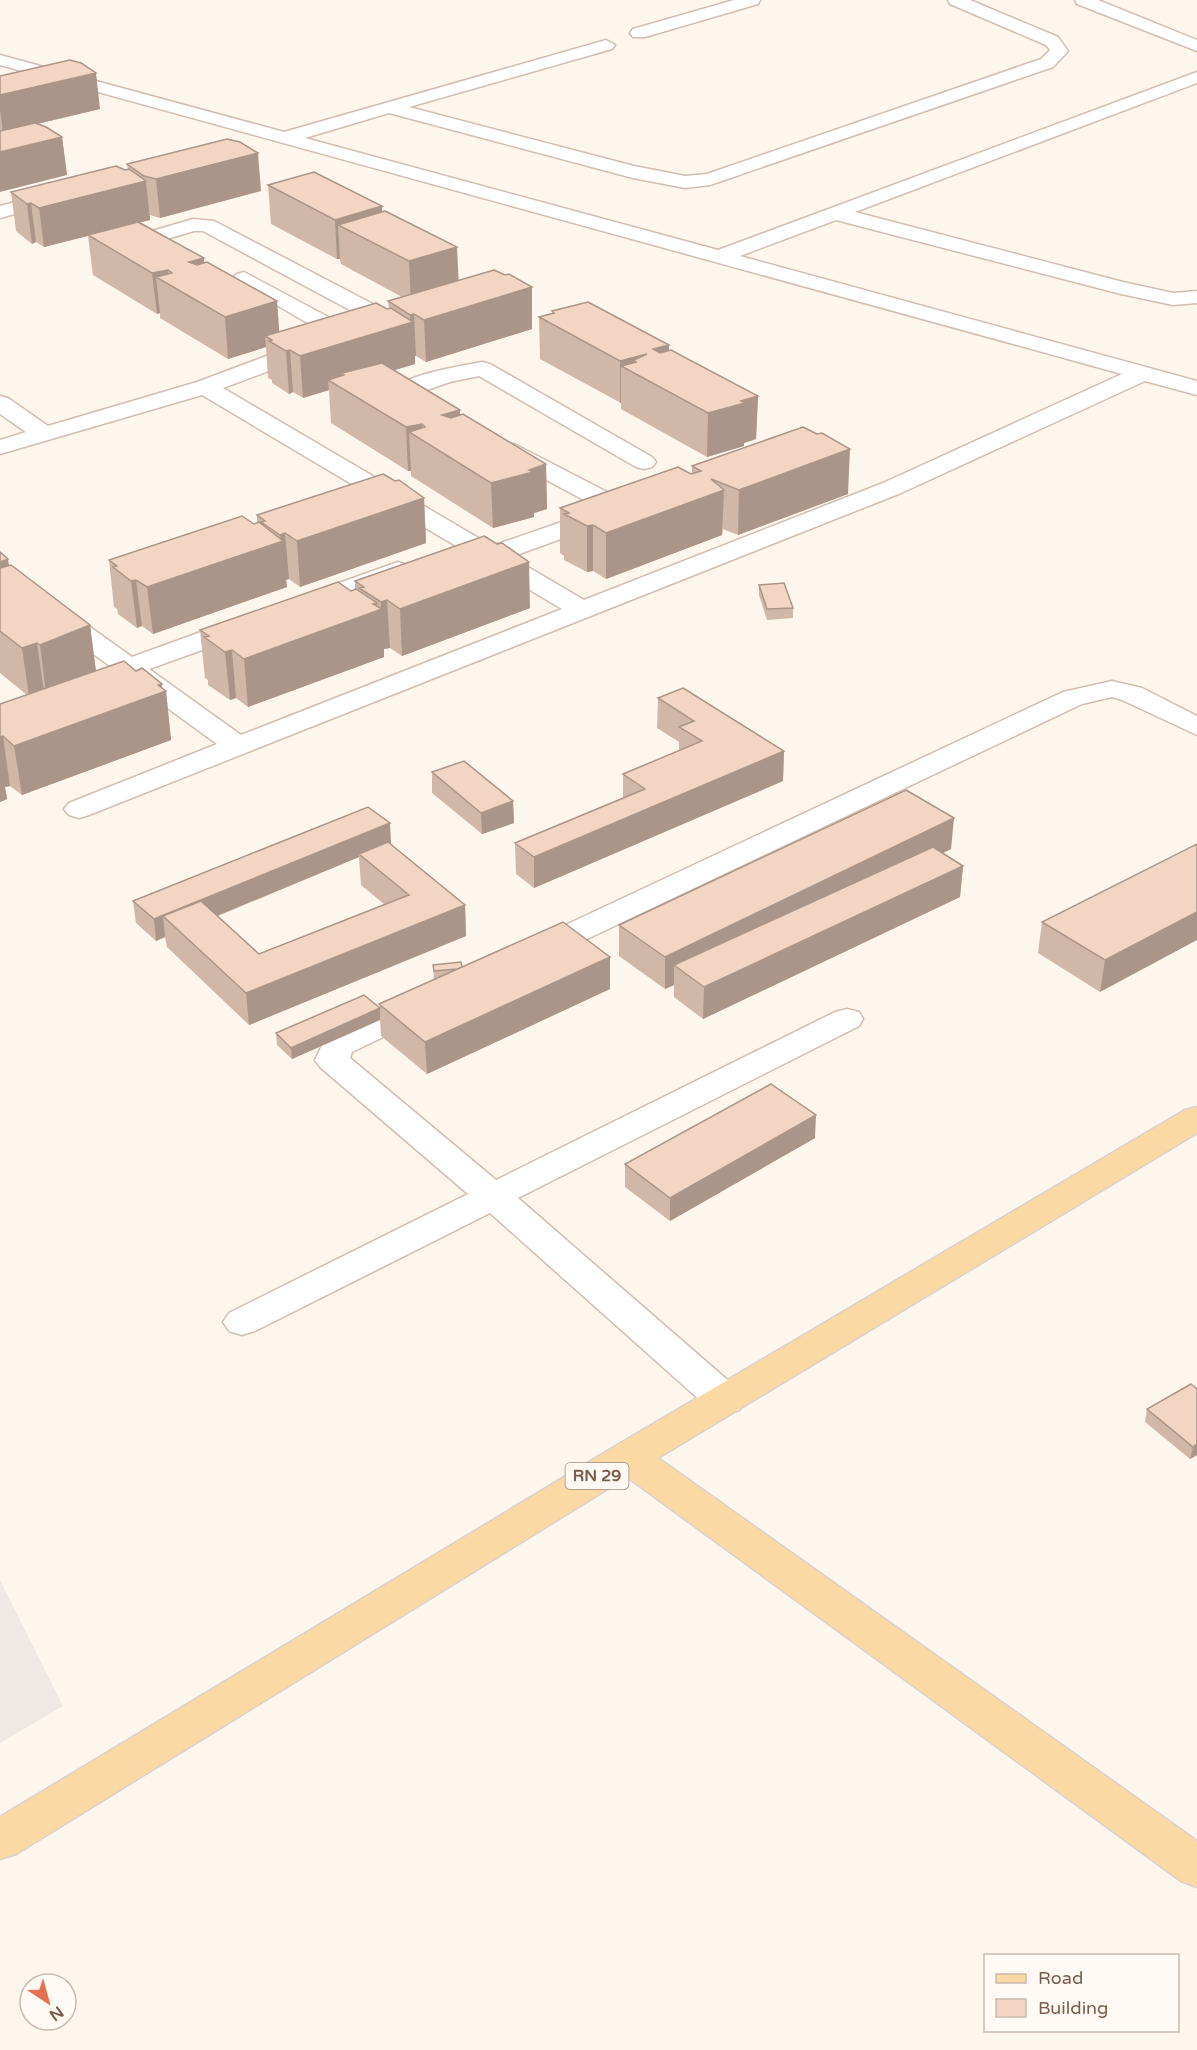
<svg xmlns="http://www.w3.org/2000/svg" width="1197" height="2050" font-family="'Varela Round',sans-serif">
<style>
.industrial{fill:#efe9e4}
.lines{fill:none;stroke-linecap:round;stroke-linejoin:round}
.minor-casing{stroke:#d1beb0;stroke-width:3}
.major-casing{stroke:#dad1cd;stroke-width:3}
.minor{fill:#fff;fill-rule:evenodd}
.major{fill:#fbd9a5;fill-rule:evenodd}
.wall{fill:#d1b7a8;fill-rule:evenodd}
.shaded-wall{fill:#aa9588}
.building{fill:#f3d5c3;stroke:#aa9588;stroke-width:1.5}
.labels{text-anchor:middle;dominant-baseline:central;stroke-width:4.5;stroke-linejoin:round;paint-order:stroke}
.shield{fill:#fffaf3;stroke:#a28b7f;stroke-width:1.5}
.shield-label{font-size:16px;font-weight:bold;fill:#7a5c4d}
</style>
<rect width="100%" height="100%" fill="#fdf6ec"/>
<!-- industrial -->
<path class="industrial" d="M0,1580l63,126 -63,37z"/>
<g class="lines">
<defs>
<path id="minor" d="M734,0h26l-2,4 -113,33h-12l-3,-4 3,-4z
M948,0h22l88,37 10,14 -15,16 -343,118 -25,3 -52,-10 -244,-65 -84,25 413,112 479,-178v11l-342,129 268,70 50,11 24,-2v12l-24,2 -52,-11 -285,-74 -96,36 457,125v14l-52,-14 -244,112 -812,322 -10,3 -10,-3 -5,-6 5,-6 148,-59 -217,-158v-20l9,3 123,88 102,-37 9,-2 9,2 4,6 -4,6 -103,37 92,66 321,-126 -360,-214 -202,59v-14l26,-8 -26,-18v-18l8,2 40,28 149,-44 104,-39h16l3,5 -3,5 -94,35 269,158 81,-28 20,-13 -95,-51 -4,-5 4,-5h16l97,50 8,13 -28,21 -80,29 73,43 299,-117 239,-109 -1122,-309v-10l284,77 322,-92 9,5 -3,4 -203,58 225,59 51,10 22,-2 334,-115 9,-9 -4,-5 -96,-41z
M1075,0h23l99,40v11l-120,-47z
M56,191l7,2 3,4 -3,4 -63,17v-12z
M193,219l21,2 176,92 8,12 -13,11h-16l-3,-5 8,-8 -171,-92h-9l-51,15 7,7 -3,4c-10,3 -18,1 -24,-8l2,-10z
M244,272l114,61 3,5 -3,5h-16l-105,-61 -4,-4 4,-4z
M482,362l8,2 162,93 4,5 -4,5 -8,2 -8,-2 -157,-91 -29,6 -40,14 12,10 -4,5c-13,3 -26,-3 -33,-14 13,-22 71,-30 97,-35z
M398,562l9,3 4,5 -4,5 -92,35 -9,2 -9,-2 -4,-6 4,-6z
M1112,681l30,7 55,28v19l-75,-35 -10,-3 -30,7 -535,254 -11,3 -11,-3 -5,-7 5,-7 538,-252z
M421,996l12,3 4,7 -4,7 -81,39 -2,6 146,122 339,-168 12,-3 12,3 4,7 -4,7 -341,172 221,192 6,10 -6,10 -14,4 -14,-4 -221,-197 -235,118 -13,4 -13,-4 -6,-9 6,-9 239,-119 -148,-127 -5,-7 10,-21z"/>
<path id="major" d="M1197,1107v26l-539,325 539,383v46l-16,-6 -554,-404 -611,377 -16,5v-42l614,-370 571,-337z"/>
</defs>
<!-- minor casing -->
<use href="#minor" class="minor-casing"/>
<!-- major casing -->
<use href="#major" class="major-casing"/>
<!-- minor -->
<use href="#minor" class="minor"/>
<!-- major -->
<use href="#major" class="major"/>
</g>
<!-- wall -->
<path class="wall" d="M0,76l100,33 -63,15 25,13 5,38 -67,-44z
M127,164l134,27 -101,27 -10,-3v5l-10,2 64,36v5l73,38 2,31 108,-23h2l-1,-8 14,-4 -61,-33 -1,-5h-3l-66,-35 -3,-39 115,27 75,68 74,49 -106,33 -10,-6h-1v8l-21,6 66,45 86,49 1,45 -13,4v4l-41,11 -82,-52v-5h-3l-77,-48 -2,-33 -26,8 -10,-6 -4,2 -17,-11v-3l-4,-2 -2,-31 -38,12 -68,-41v-5l-3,1 -64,-39 -5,-39 -44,11 -8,-5 -4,2 -16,-13 -5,-39 114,-22h3z
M552,311l117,34v6l89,45 -2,43 -12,4v3l-37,11 -86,-48v-6l-81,-44 -1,-42 13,-3z
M692,466l156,28 -110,41 -15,-6 -1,6 -116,44 -13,-8 -6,1 -23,-12v-4l-4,-3v-45l132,-34z
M424,498l2,45 -126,44 -11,-8 -3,1 1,7 -134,47 -11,-8 -5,2 -19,-14 -1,-5 -3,-2 -5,-47 145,-36 3,-1v-8z
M0,552l9,13 81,60 6,46h40l30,20 5,49 -149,55 -12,-9 -5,1 2,12 -7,3v-98l27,-9 -27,-22z
M355,581l175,27 -128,48 -12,-8 -6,1v8l-136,50 -12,-9 -6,2 -22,-15v-5l-3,-2 -5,-48 151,-39 4,-2z
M759,585l34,23v10l-26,2 -8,-25z
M658,698l126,53 -1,30 -249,107 -18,-14 -1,-31 108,-45v-24l56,-23v-9l-22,-14z
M432,772l81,29 1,22 -32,11 -50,-41z
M391,844l74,61 1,31 -217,89 -82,-78 -2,-10 -9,4 -20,-18 -3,-22zM359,857l2,28 23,19 -125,50 -41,-38z
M1197,844l-97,148 -62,-39 4,-31z
M951,849l-8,4 20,13 -3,31 -257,122 -29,-22v-12l-9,4 -46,-33v-31z
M610,957v32l-183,85 -46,-38 -1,-16 -88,39 -15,-14 -1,-12 104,-25 -1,-4 55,-24 -1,-15 29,2z
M815,1138l-145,83 -45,-34v-23z
M1191,1384l6,71 -7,4 -45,-37 2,-13z"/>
<!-- shaded-wall -->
<path class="shaded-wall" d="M96,73l4,36 -97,23 -3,-22v-15z
M62,137l5,38 -67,17v-40z
M258,153l3,38 -101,27 -4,-39z
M146,181l4,39 -106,27 -5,-39z
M31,203l5,39 -4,2 -5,-40z
M382,206l2,40 -46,-21 2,34h-3l-2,-39z
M457,247l2,41 -48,14 -2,-41z
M204,258l3,41 -18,-37z
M168,270l2,15 -14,-8 4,36 -3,1 -5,-41z
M532,287v42l-106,33 -2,-42z
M277,301l3,42 -15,-7 1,11 -38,12 -3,-42z
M414,314l2,42h-1v8l-70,21 -1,-10 -2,-2 1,13 -15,-6 1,10 -26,8 -3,-42 110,-33v-8z
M669,345l-1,42 -15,-38z
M290,350l3,42 -4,2 -3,-43z
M647,354l-11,8 -2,-2v13l-13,-7v37h-1v-42z
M758,396l-2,43 -12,4v3l-37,11 1,-44z
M460,410l1,43 -19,-38z
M422,424l1,17 -14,-9 2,39h-3l-2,-44z
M850,449l-2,45 -110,41 1,-45z
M546,464l1,45 -13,4v4l-41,11 -2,-45z
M724,490l-2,45 -116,44v-46z
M424,498l2,45 -126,44 -3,-46z
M593,525v46l-6,1v-46z
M285,533l4,46 -3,1 1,7 -134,47 -6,-47 134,-45 -1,-7z
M8,559l7,46 -15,5v-48z
M529,562l1,46 -128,48 -2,-47z
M136,580l6,46 -5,2 -6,-47z
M387,600l3,48 -6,1v8l-136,50 -4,-48 129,-55 4,-1v8l4,-1v-8z
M90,625l6,47 -50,21 -6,-48z
M37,643l7,48 -15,5 -7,-48z
M232,650l4,48 -6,2 -5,-48z
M162,684v8l4,-1 5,49 -149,55 -8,-49z
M3,736l7,50 -5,1 2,12 -7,3v-65z
M784,751l-1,30 -249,107v-31z
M513,801l1,22 -32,11 -1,-21z
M954,818l-3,31 -261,128 -16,-12v20l-9,4v-32z
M390,823l1,21 -29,12 -3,-2v3l-179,74 -17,-15 2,21 -9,4 -2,-22z
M963,866l-3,31 -257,122 1,-32z
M465,905l1,31 -217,89 -3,-32z
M1197,912v28l-97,52 5,-32z
M610,957v32l-183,85 -2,-32z
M380,1008v12l-88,39 -1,-11z
M816,1115l-1,23 -145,83v-23z
M1197,1444v11l-7,4 3,-12z"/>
<!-- building -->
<path class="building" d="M70,60l11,3 15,10 -96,22v-19z
M35,123l11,4 16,10 -62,15v-21z
M227,139l13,3 18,11 -102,26 -12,-3 -17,-12z
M116,166l9,4 4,-1 17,12 -107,27 -8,-5 -4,1 -16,-12z
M314,172l68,34 -47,14 -67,-35z
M385,211l72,36 -48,14 -71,-36z
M138,222l66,36 -15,4 8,3 10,-3 70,39 -52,16 -69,-40 16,-4 -4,-3 -16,3 -64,-38z
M494,270l11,5 4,-1 23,13 -108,33 -10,-6 -4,1 -22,-14z
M588,302l81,43 -16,4 7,4 11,-3 87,46 -17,5 4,2 -37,10 -87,-47 15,-4 -2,-2 13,-6 -27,7 -81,-44 15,-4 -2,-2z
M376,303l11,6 4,-1 22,14 -113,34 -10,-6 -4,1 -17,-10 3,-1 -7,-4z
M382,363l78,47 -18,5 9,3 12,-4 83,50 -17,6 4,2 -42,11 -82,-51 16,-5 -3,-3 -16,3 -78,-47 16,-5 -2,-2z
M803,427l14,7 5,-1 28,16 -111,41 -28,-11 13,11 -118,43 -13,-8 -6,1 -23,-12 5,-1 -9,-5 118,-41 13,7 10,-3 -9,-5z
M383,474l12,7 4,-1 25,18 -127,43 -12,-8 -5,2 -19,-13 4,-1 -8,-6z
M242,516l12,8 5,-2 24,19 -136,46 -11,-7 -5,1 -18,-14 4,-1 -8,-6z
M484,536l13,8 5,-1 27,19 -129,47 -13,-9 -6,2 -22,-14 5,-1 -9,-6z
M0,552l8,7 -8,3z
M11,565l79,60 -50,20 -3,-2 -15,5 -22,-17v-63z
M338,582l13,9 5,-2 21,14 -4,1 9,5 -138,50 -12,-9 -7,2 -21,-15 5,-1 -9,-6z
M784,583l9,25 -26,1 -8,-24z
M124,661l12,10 6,-3 20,16 -4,1 8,6 -152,55 -11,-10 -3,1v-33z
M683,688l101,63 -250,106 -19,-14 130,-54 -22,-15 79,-33 -23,-14 15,-6 -36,-23z
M464,761l49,40 -32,12 -49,-41z
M906,790l48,28 -289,139 -46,-32z
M368,807l22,16 -236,96 -21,-18z
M388,842l77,63 -219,88 -83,-77 38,-15 58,53 150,-59 -50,-41z
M1197,844v68l-92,48 -63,-38z
M933,847l30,19 -259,121 -30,-22z
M563,922l47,35 -185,85 -46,-38z
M461,962l1,5 -5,2 -23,2 -1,-6z
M364,995l16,13 -89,40 -15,-15z
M771,1084l45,31 -146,83 -45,-34z
M1191,1384l6,5v55l-4,3 -46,-38z"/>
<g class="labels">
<!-- shield labels -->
<rect class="shield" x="565.5" y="1463" width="63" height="26" rx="4.5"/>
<g class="shield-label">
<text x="597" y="1476">RN 29</text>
</g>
</g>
<!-- legend -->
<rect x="984" y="1954" width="195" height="78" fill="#fffaf3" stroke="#cabbb1" stroke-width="1.5"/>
<rect x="996" y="1974" width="30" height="9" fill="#fbd9a5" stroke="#cabbb1" stroke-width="1.5"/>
<text x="1038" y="1984" font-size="18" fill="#7a5c4d">Road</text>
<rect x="996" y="1999" width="30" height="18" fill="#f3d5c3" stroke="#cabbb1" stroke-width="1.5"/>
<text x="1038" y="2014" font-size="18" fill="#7a5c4d">Building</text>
<!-- north arrow -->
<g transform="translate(48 2002) rotate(144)"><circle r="28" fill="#fffaf3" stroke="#cabbb1" stroke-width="1.5"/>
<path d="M0-4.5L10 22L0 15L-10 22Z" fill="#e76f51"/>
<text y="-9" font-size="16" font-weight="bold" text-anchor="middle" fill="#7a5c4d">N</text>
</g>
</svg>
